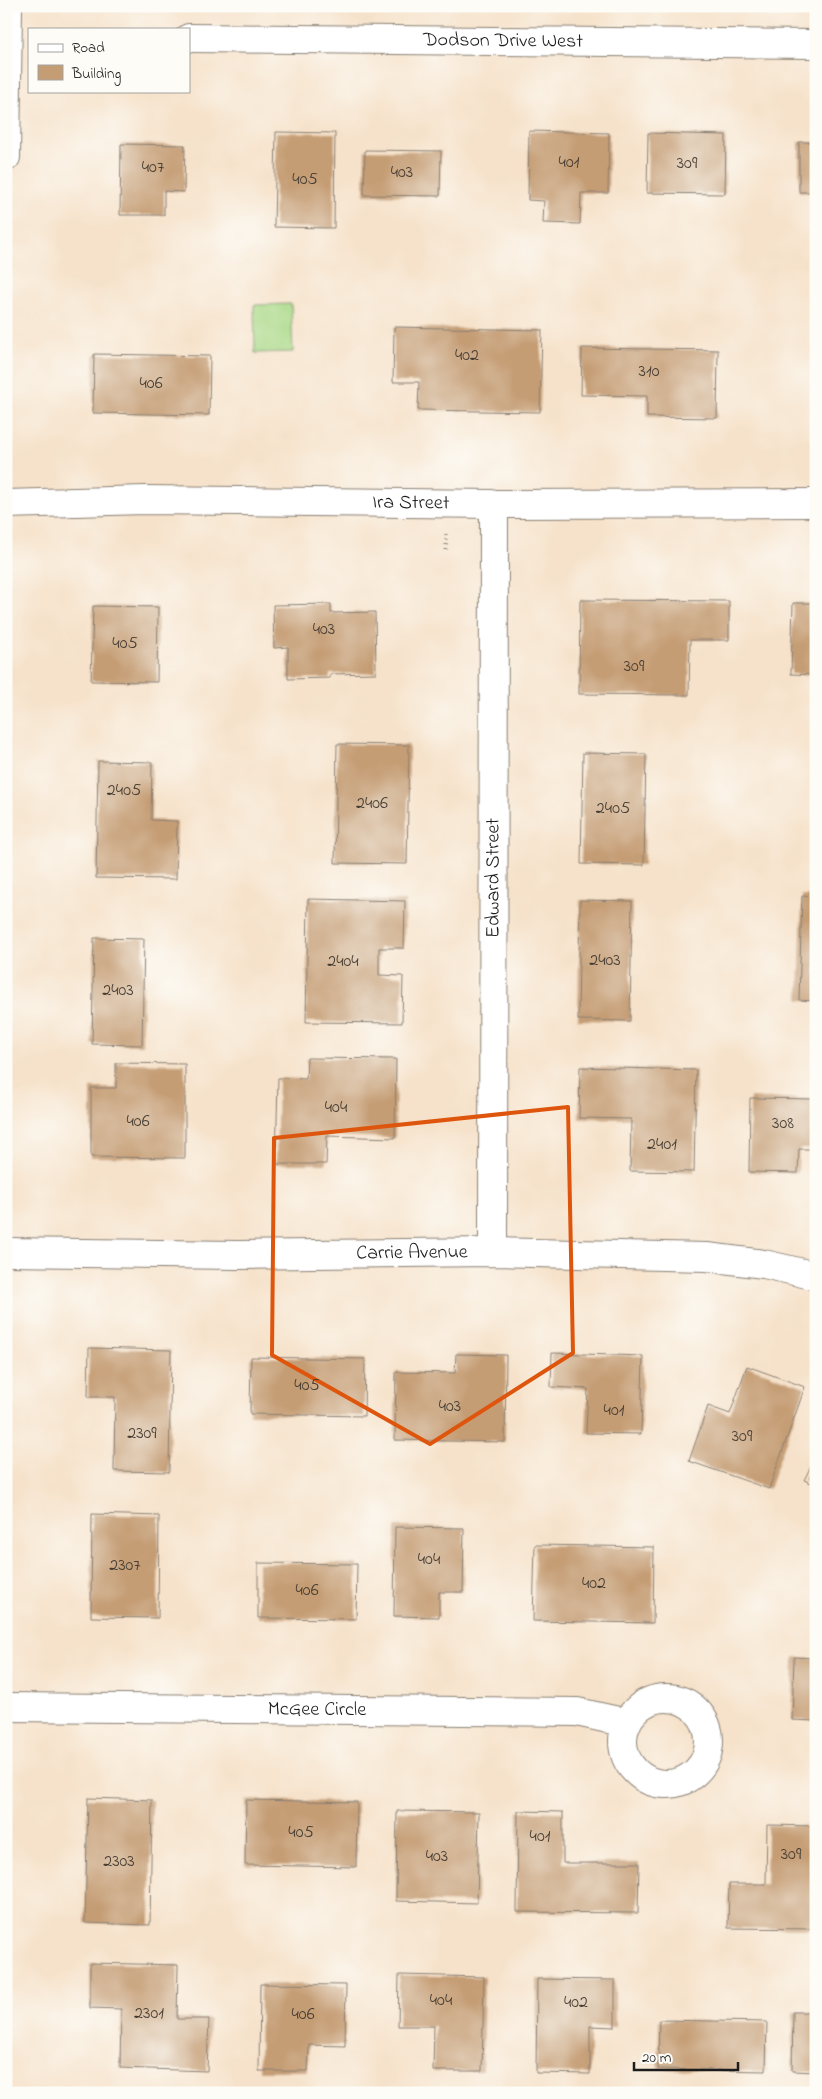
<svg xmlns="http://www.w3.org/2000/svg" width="822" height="2099" font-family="'Indie Flower',sans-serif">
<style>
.green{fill:#a9d886;stroke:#627a51}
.building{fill:#c59d75}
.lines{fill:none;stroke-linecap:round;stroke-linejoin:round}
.minor-casing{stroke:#897f73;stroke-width:30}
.path{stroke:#897f73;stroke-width:3;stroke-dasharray:1 4;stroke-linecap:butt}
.minor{stroke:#fff;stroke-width:28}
.marked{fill:none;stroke:#de560d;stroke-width:4;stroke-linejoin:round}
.labels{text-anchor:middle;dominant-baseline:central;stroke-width:5;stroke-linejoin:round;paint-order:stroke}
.number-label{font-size:18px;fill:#463c32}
.street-label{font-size:20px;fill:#1c1c1c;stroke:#fdfcf7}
</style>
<rect width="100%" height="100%" fill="#fdfcf7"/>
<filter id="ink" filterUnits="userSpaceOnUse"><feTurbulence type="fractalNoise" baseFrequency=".02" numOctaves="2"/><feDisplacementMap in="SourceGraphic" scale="10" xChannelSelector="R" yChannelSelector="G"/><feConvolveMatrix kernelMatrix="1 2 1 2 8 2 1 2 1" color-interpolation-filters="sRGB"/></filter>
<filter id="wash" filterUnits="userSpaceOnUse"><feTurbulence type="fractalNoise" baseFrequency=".0096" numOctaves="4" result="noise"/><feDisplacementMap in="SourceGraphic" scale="20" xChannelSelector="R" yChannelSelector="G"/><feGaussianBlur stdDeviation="1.12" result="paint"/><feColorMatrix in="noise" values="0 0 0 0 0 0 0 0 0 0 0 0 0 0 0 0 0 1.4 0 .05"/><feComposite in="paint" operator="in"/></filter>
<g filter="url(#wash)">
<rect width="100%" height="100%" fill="#f6e2ca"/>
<!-- green -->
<path class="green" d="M291,304l2,48 -38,1 -1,-48z"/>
<g id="blocks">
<!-- building -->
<path class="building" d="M529,131l80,2 -1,60h-27l-1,31 -37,-1 1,-22 -16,-1z
M276,132l59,1 -1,95 -60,-1z
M648,133l78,2 -1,59 -78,-1z
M799,142h17v50h-17z
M121,144l64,1 -1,47 -20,-1v24h-44z
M365,150l76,1 -1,45 -76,-1z
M394,327l148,3 -2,82 -122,-2 1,-28h-26z
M582,348l136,2 -1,68 -70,-1v-21l-66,-1z
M94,354l116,2 -1,59 -116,-2z
M580,600l149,1v39h-39l-1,55 -110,-1z
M793,603h23v72l-25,-1z
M331,604v9l44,-1 1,61 -46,1v4l-42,1v-32l-14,1 -1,-43z
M93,606l65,1 -1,75 -66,-1z
M337,744l72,1 -2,119 -72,-1z
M583,753l63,1 -2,111 -63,-1z
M98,761l54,1 -1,58 26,1 -1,58 -80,-1z
M802,896l14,1v104l-17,-1z
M308,899l97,2 -1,47h-25v27l24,1 -1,47 -96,-1z
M580,900l52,1 -2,120 -52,-1z
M94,938l50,1 -2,106 -50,-1z
M307,1058l89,1 -1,79 -68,-2 -1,28h-50l2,-86 28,1z
M116,1063l69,1v94l-94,-1v-69h25z
M580,1067l116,3 -2,102 -64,-1 1,-52 -52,-1z
M750,1098l66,1v50h-17l-1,24 -49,-1z
M89,1348l82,2 -2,122 -55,-1 1,-74h-27z
M552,1353l91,3 -2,78 -55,-1 2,-44 -37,-2z
M456,1354l50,1 -1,87 -110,-2 1,-68 59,1z
M251,1357l114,2 -1,57 -114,-2z
M747,1366l58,21 -36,102 -80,-28 19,-55 22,8z
M816,1456v29l-12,-5z
M92,1514l67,2 -1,102 -67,-1z
M395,1527l69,1 -1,64h-24v25l-45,-1z
M535,1545l119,2 -1,76 -120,-2z
M258,1563l99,1 -1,55 -98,-1z
M794,1657l22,1v63l-24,-1z
M88,1798l64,2 -2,125 -65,-2z
M246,1800l111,2 -1,65 -111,-2z
M397,1811l82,1 -2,91 -81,-2z
M518,1811l45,1v51h76l-1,50 -121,-1z
M767,1825l49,1v103l-88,-1 1,-44h37z
M90,1963l88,2 -1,54h32l-2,52 -87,-3 1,-59 -31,-1z
M399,1975l85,2 -2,94h-49l1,-45h-36z
M537,1979l78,1v47l-25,-1v48l-54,-1z
M260,1984l86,1 -1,61 -36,-1 -1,26h-49z
M793,2012h23v60l-24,-1z
M659,2020l108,2 -1,49 -108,-2z"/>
</g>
</g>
<g filter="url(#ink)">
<use href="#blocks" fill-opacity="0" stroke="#897f73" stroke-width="1"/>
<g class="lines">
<defs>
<g id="minor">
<path id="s1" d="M189,38l627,6"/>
<path d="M6,157l2,-151"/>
<path id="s2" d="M6,504l139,-4 349,4 322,-1"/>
<path id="s3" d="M6,1252l231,3 256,-3 214,5 57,7 52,12"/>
<path id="s4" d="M493,1252l1,-748"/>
<circle cx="666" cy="1741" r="43"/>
<path id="s5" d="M6,1707l571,5 50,11"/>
</g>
</defs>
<!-- minor casing -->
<use href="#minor" class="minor-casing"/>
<!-- path -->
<path class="path" d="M446,534v17"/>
<!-- minor -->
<use href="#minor" class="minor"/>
</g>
</g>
<!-- marked area -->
<path class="marked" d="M568,1107l5,246 -143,91 -158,-89 2,-217z"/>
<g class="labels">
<!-- number labels -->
<g class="number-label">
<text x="569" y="163">401</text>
<text x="687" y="164">309</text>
<text x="153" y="168">407</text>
<text x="402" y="173">403</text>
<text x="305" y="180">405</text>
<text x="467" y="356">402</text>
<text x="649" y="372">310</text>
<text x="151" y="384">406</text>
<text x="324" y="630">403</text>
<text x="125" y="644">405</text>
<text x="634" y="667">309</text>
<text x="124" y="791">2405</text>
<text x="372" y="804">2406</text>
<text x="613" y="809">2405</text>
<text x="605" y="961">2403</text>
<text x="343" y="962">2404</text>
<text x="118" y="991">2403</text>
<text x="336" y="1108">404</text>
<text x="138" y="1122">406</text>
<text x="783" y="1124">308</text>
<text x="662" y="1145">2401</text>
<text x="307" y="1386">405</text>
<text x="450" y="1407">403</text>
<text x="614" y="1411">401</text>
<text x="142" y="1434">2309</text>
<text x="742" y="1437">309</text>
<text x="429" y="1560">404</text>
<text x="125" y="1566">2307</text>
<text x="594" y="1584">402</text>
<text x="307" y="1591">406</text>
<text x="301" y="1833">405</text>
<text x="540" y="1837">401</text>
<text x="791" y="1855">309</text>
<text x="437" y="1857">403</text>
<text x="119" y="1862">2303</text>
<text x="441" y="2001">404</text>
<text x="576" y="2003">402</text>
<text x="149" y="2014">2301</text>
<text x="303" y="2015">406</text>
</g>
<!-- street labels -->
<g class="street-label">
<text stroke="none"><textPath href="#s1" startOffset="314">Dodson Drive West</textPath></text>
<text stroke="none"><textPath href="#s2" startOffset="405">Ira Street</textPath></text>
<text stroke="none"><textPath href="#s4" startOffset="374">Edward Street</textPath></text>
<text stroke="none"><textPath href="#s3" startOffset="406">Carrie Avenue</textPath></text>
<text stroke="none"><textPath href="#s5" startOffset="311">McGee Circle</textPath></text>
</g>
</g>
<!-- margin -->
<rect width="822" height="2099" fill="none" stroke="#fdfcf7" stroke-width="25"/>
<!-- legend -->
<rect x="28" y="28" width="162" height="65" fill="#fdfcf7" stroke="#a3a29f"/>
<rect x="38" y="44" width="25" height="8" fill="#ffffff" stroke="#a3a29f"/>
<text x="72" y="52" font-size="15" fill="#1c1c1c">Road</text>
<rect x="38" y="65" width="25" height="15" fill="#c59d75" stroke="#a3a29f"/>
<text x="72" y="78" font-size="15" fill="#1c1c1c">Building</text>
<!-- scale -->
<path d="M634 2062v8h104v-8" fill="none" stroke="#1c1c1c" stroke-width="2.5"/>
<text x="642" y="2062" font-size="15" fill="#1c1c1c" stroke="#fdfcf7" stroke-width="4" paint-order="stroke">20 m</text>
</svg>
